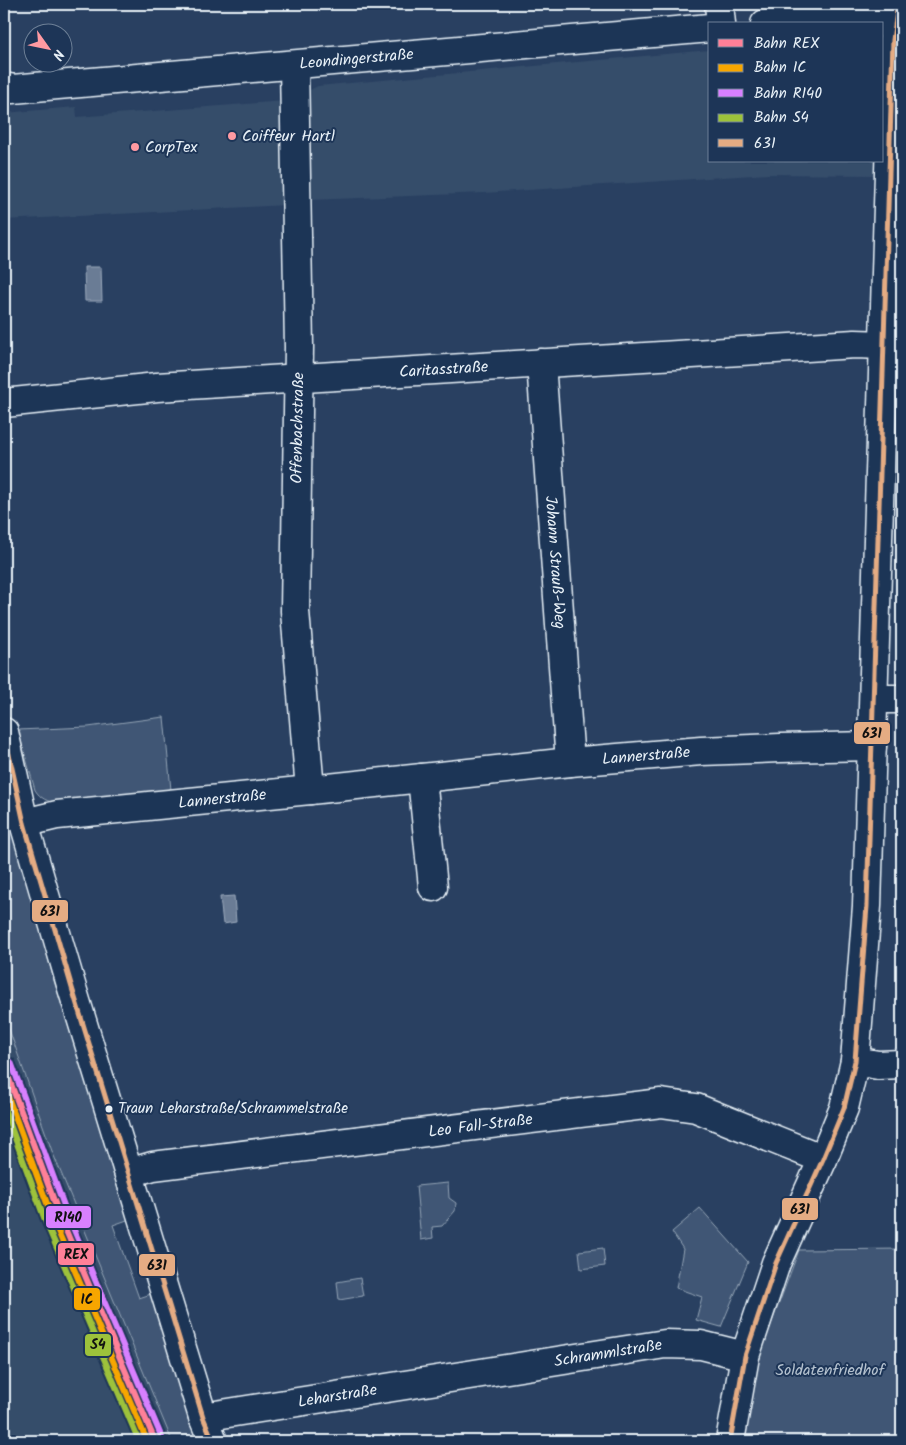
<svg xmlns="http://www.w3.org/2000/svg" width="906" height="1445" font-family="Kalam,sans-serif">
<style>
.built{fill:#364d6b}
.green{fill:#415774;stroke:#94a4b6}
.water{fill:#6b7c95;stroke:#9dabbd}
.lines{fill:none;stroke-linecap:round;stroke-linejoin:round}
.minor-casing{stroke:#e8f1f8;stroke-width:31}
.tertiary-casing{stroke:#e8f1f8;stroke-width:31}
.minor{stroke:#1d3557;stroke-width:28}
.tertiary{stroke:#1d3557;stroke-width:28}
.bus-1-casing{stroke:#1d3557;stroke-width:9}
.bus-1{stroke:#e5ac83;stroke-width:5}
.rail-1-casing{stroke:#1d3557;stroke-width:10}
.rail-2-casing{stroke:#1d3557;stroke-width:10}
.rail-3-casing{stroke:#1d3557;stroke-width:10}
.rail-4-casing{stroke:#1d3557;stroke-width:10}
.rail-1{stroke:#ff8098;stroke-width:6}
.rail-2{stroke:#f7a600;stroke-width:6}
.rail-3{stroke:#d880ff;stroke-width:6}
.rail-4{stroke:#9dc23b;stroke-width:6}
.poi-dot{fill:#ff9aa2;stroke:#1d3557;stroke-width:2}
.bus-dot{fill:#e8f1f8;stroke:#1d3557;stroke-width:2}
.labels{text-anchor:middle;dominant-baseline:central;stroke-width:4;stroke-linejoin:round;paint-order:stroke}
.bus-label{font-size:15px;fill:#e8f1f8;stroke:#1d3557;text-anchor:start}
.street-label{font-size:16px;fill:#e8f1f8;stroke:#1d3557}
.poi-label{font-size:16px;fill:#e8f1f8;stroke:#1d3557;text-anchor:start}
.park-label{font-size:16px;fill:#b6c3d0;stroke:#1d3557}
.line-badge{stroke:#1d3557;stroke-width:2}
.pale-badge-label{font-size:14px;text-anchor:middle;font-weight:bold;fill:#111}
</style>
<rect width="100%" height="100%" fill="#294061"/>
<filter id="ink" filterUnits="userSpaceOnUse"><feTurbulence type="fractalNoise" baseFrequency=".02" numOctaves="2"/><feDisplacementMap in="SourceGraphic" scale="10" xChannelSelector="R" yChannelSelector="G"/><feConvolveMatrix kernelMatrix="1 2 1 2 8 2 1 2 1" color-interpolation-filters="sRGB"/></filter>
<g filter="url(#ink)">
<!-- built -->
<path class="built" d="M710,50v111h168v14l-110,-1 -284,19 -175,7 -2,-105 3,-5 8,-4z
M285,101l1,104 -282,15v-107l72,-6 1,10z
M4,1015l48,136 120,290h-168z"/>
<!-- green -->
<path class="green" d="M164,717l7,73 -113,14c-11,-3 -17,-5 -23,-14l-17,-60 70,-3z
M4,789l50,192 76,238 -17,6 26,73 15,-5 48,148h-30l-120,-290 -48,-136z
M448,1183l1,15 7,5 -1,8 -13,15 -10,1 1,11 -12,2 -5,-54z
M700,1208l48,54 -27,65 -25,-7 6,-23 -26,-9 7,-39 -11,-17z
M603,1248l2,18 -24,3 -2,-18z
M902,1249v192h-157l2,-21 10,-58 42,-112z
M360,1278l3,18 -24,4 -2,-18z"/>
<!-- water -->
<path class="water" d="M84,267h17l1,34h-17z
M234,896l2,26 -13,2 -3,-27z"/>
<g class="lines">
<defs>
<g id="minor">
<path d="M719,4l2,20"/>
<path d="M294,65l5,282 -4,264 15,179"/>
<path id="s1" d="M541,363l29,399"/>
<path id="s2" d="M4,403l153,-16 698,-43 29,1"/>
<path d="M874,699h28"/>
<path d="M4,732l20,91 48,165 131,429 10,24"/>
<path d="M422,778l11,109"/>
<path id="s3" d="M24,823l33,-8 253,-25 260,-28 131,-11 79,-3 92,-2"/>
<path d="M855,1061l23,4 24,-1"/>
<path id="s4" d="M129,1173l24,-7 508,-63 35,5 127,51"/>
<path id="s5" d="M203,1417l462,-73 36,1 44,11"/>
<path d="M730,1441l15,-85 31,-93 47,-104 21,-51 11,-47 12,-155 26,-866 5,-36"/>
</g>
<g id="tertiary">
<path d="M765,24l84,-3 53,2"/>
<path id="s6" d="M4,87l9,2 33,-3 664,-58"/>
</g>
</defs>
<!-- minor casing -->
<use href="#minor" class="minor-casing"/>
<!-- tertiary casing -->
<use href="#tertiary" class="tertiary-casing"/>
<!-- minor -->
<use href="#minor" class="minor"/>
<!-- tertiary -->
<use href="#tertiary" class="tertiary"/>
<defs>
<path id="bus-1" d="M4,732l20,91 48,165 131,429 10,24
M730,1441l15,-85 31,-93 47,-104 21,-51 11,-47 12,-155 26,-866 5,-36"/>
</defs>
<!-- bus-1 casing -->
<use href="#bus-1" class="bus-1-casing"/>
<!-- bus-1 -->
<use href="#bus-1" class="bus-1"/>
<defs>
<path id="rail-1" d="M4,1065l55,149 96,227"/>
<path id="rail-2" d="M4,1086l48,131 95,224"/>
<path id="rail-3" d="M11,1062l55,149 96,227"/>
<path id="rail-4" d="M4,1108l41,112 94,221"/>
</defs>
<!-- rail-1 casing -->
<use href="#rail-1" class="rail-1-casing"/>
<!-- rail-2 casing -->
<use href="#rail-2" class="rail-2-casing"/>
<!-- rail-3 casing -->
<use href="#rail-3" class="rail-3-casing"/>
<!-- rail-4 casing -->
<use href="#rail-4" class="rail-4-casing"/>
<!-- rail-1 -->
<use href="#rail-1" class="rail-1"/>
<!-- rail-2 -->
<use href="#rail-2" class="rail-2"/>
<!-- rail-3 -->
<use href="#rail-3" class="rail-3"/>
<!-- rail-4 -->
<use href="#rail-4" class="rail-4"/>
</g>
</g>
<!-- markers -->
<g class="poi-dot">
<circle cx="232" cy="136" r="5"/>
<circle cx="135" cy="147" r="5"/>
</g>
<circle class="bus-dot" cx="109" cy="1109" r="4.5"/>
<g class="labels">
<!-- bus labels -->
<g class="bus-label">
<text x="118" y="1109">Traun Leharstraße/Schrammelstraße</text>
</g>
<!-- street labels -->
<g class="street-label">
<text stroke="none"><textPath href="#s6" startOffset="354">Leondingerstraße</textPath></text>
<text stroke="none"><textPath href="#s2" startOffset="441">Caritasstraße</textPath></text>
<text transform="translate(298 428) rotate(-89)">Offenbachstraße</text>
<text stroke="none"><textPath href="#s1" startOffset="200">Johann Strauß-Weg</textPath></text>
<text stroke="none"><textPath href="#s3" startOffset="626">Lannerstraße</textPath></text>
<text stroke="none"><textPath href="#s3" startOffset="200">Lannerstraße</textPath></text>
<text stroke="none"><textPath href="#s4" startOffset="355">Leo Fall-Straße</textPath></text>
<text stroke="none"><textPath href="#s5" startOffset="410">Schrammlstraße</textPath></text>
<text stroke="none"><textPath href="#s5" startOffset="136">Leharstraße</textPath></text>
</g>
<!-- poi labels -->
<g class="poi-label">
<text x="242" y="136">Coiffeur Hartl</text>
<text x="145" y="147">CorpTex</text>
</g>
<!-- park labels -->
<g class="park-label">
<text x="830" y="1370">Soldatenfriedhof</text>
</g>
</g>
<g class="line-badge">
<rect x="853" y="721" width="38" height="24" rx="5" fill="#e5ac83"/>
<rect x="31" y="899" width="38" height="24" rx="5" fill="#e5ac83"/>
<rect x="781" y="1197" width="38" height="24" rx="5" fill="#e5ac83"/>
<rect x="45" y="1205" width="47" height="24" rx="5" fill="#d880ff"/>
<rect x="57" y="1242" width="38" height="24" rx="5" fill="#ff8098"/>
<rect x="138" y="1253" width="38" height="24" rx="5" fill="#e5ac83"/>
<rect x="73" y="1287" width="28" height="24" rx="5" fill="#f7a600"/>
<rect x="84" y="1333" width="28" height="24" rx="5" fill="#9dc23b"/>
</g>
<g class="pale-badge-label">
<text x="872" y="738">631</text>
<text x="50" y="916">631</text>
<text x="800" y="1214">631</text>
<text x="68" y="1222">R140</text>
<text x="76" y="1259">REX</text>
<text x="157" y="1270">631</text>
<text x="87" y="1304">IC</text>
<text x="98" y="1349">S4</text>
</g>
<!-- margin -->
<rect width="906" height="1445" fill="none" stroke="#1d3557" stroke-width="20"/>
<rect x="10" y="10" width="886" height="1425" fill="none" stroke="#e8f1f8" stroke-width="2" filter="url(#ink)"/>
<!-- legend -->
<rect x="708" y="22" width="175" height="140" fill="#1d3557" stroke="#6e8097"/>
<rect x="718" y="39" width="25" height="8" fill="#ff8098" stroke="#6e8097"/>
<text x="754" y="48" font-size="15" fill="#e8f1f8">Bahn REX</text>
<rect x="718" y="64" width="25" height="8" fill="#f7a600" stroke="#6e8097"/>
<text x="754" y="72" font-size="15" fill="#e8f1f8">Bahn IC</text>
<rect x="718" y="89" width="25" height="8" fill="#d880ff" stroke="#6e8097"/>
<text x="754" y="98" font-size="15" fill="#e8f1f8">Bahn R140</text>
<rect x="718" y="114" width="25" height="8" fill="#9dc23b" stroke="#6e8097"/>
<text x="754" y="122" font-size="15" fill="#e8f1f8">Bahn S4</text>
<rect x="718" y="139" width="25" height="8" fill="#e5ac83" stroke="#6e8097"/>
<text x="754" y="148" font-size="15" fill="#e8f1f8">631</text>
<!-- north arrow -->
<g transform="translate(48 48) rotate(123)"><circle r="24" fill="#1d3557" stroke="#6e8097"/>
<path d="M0-4L9 19L0 12L-9 19Z" fill="#ff9aa2"/>
<text y="-8" font-size="14" font-weight="bold" text-anchor="middle" fill="#e8f1f8">N</text>
</g>
</svg>
